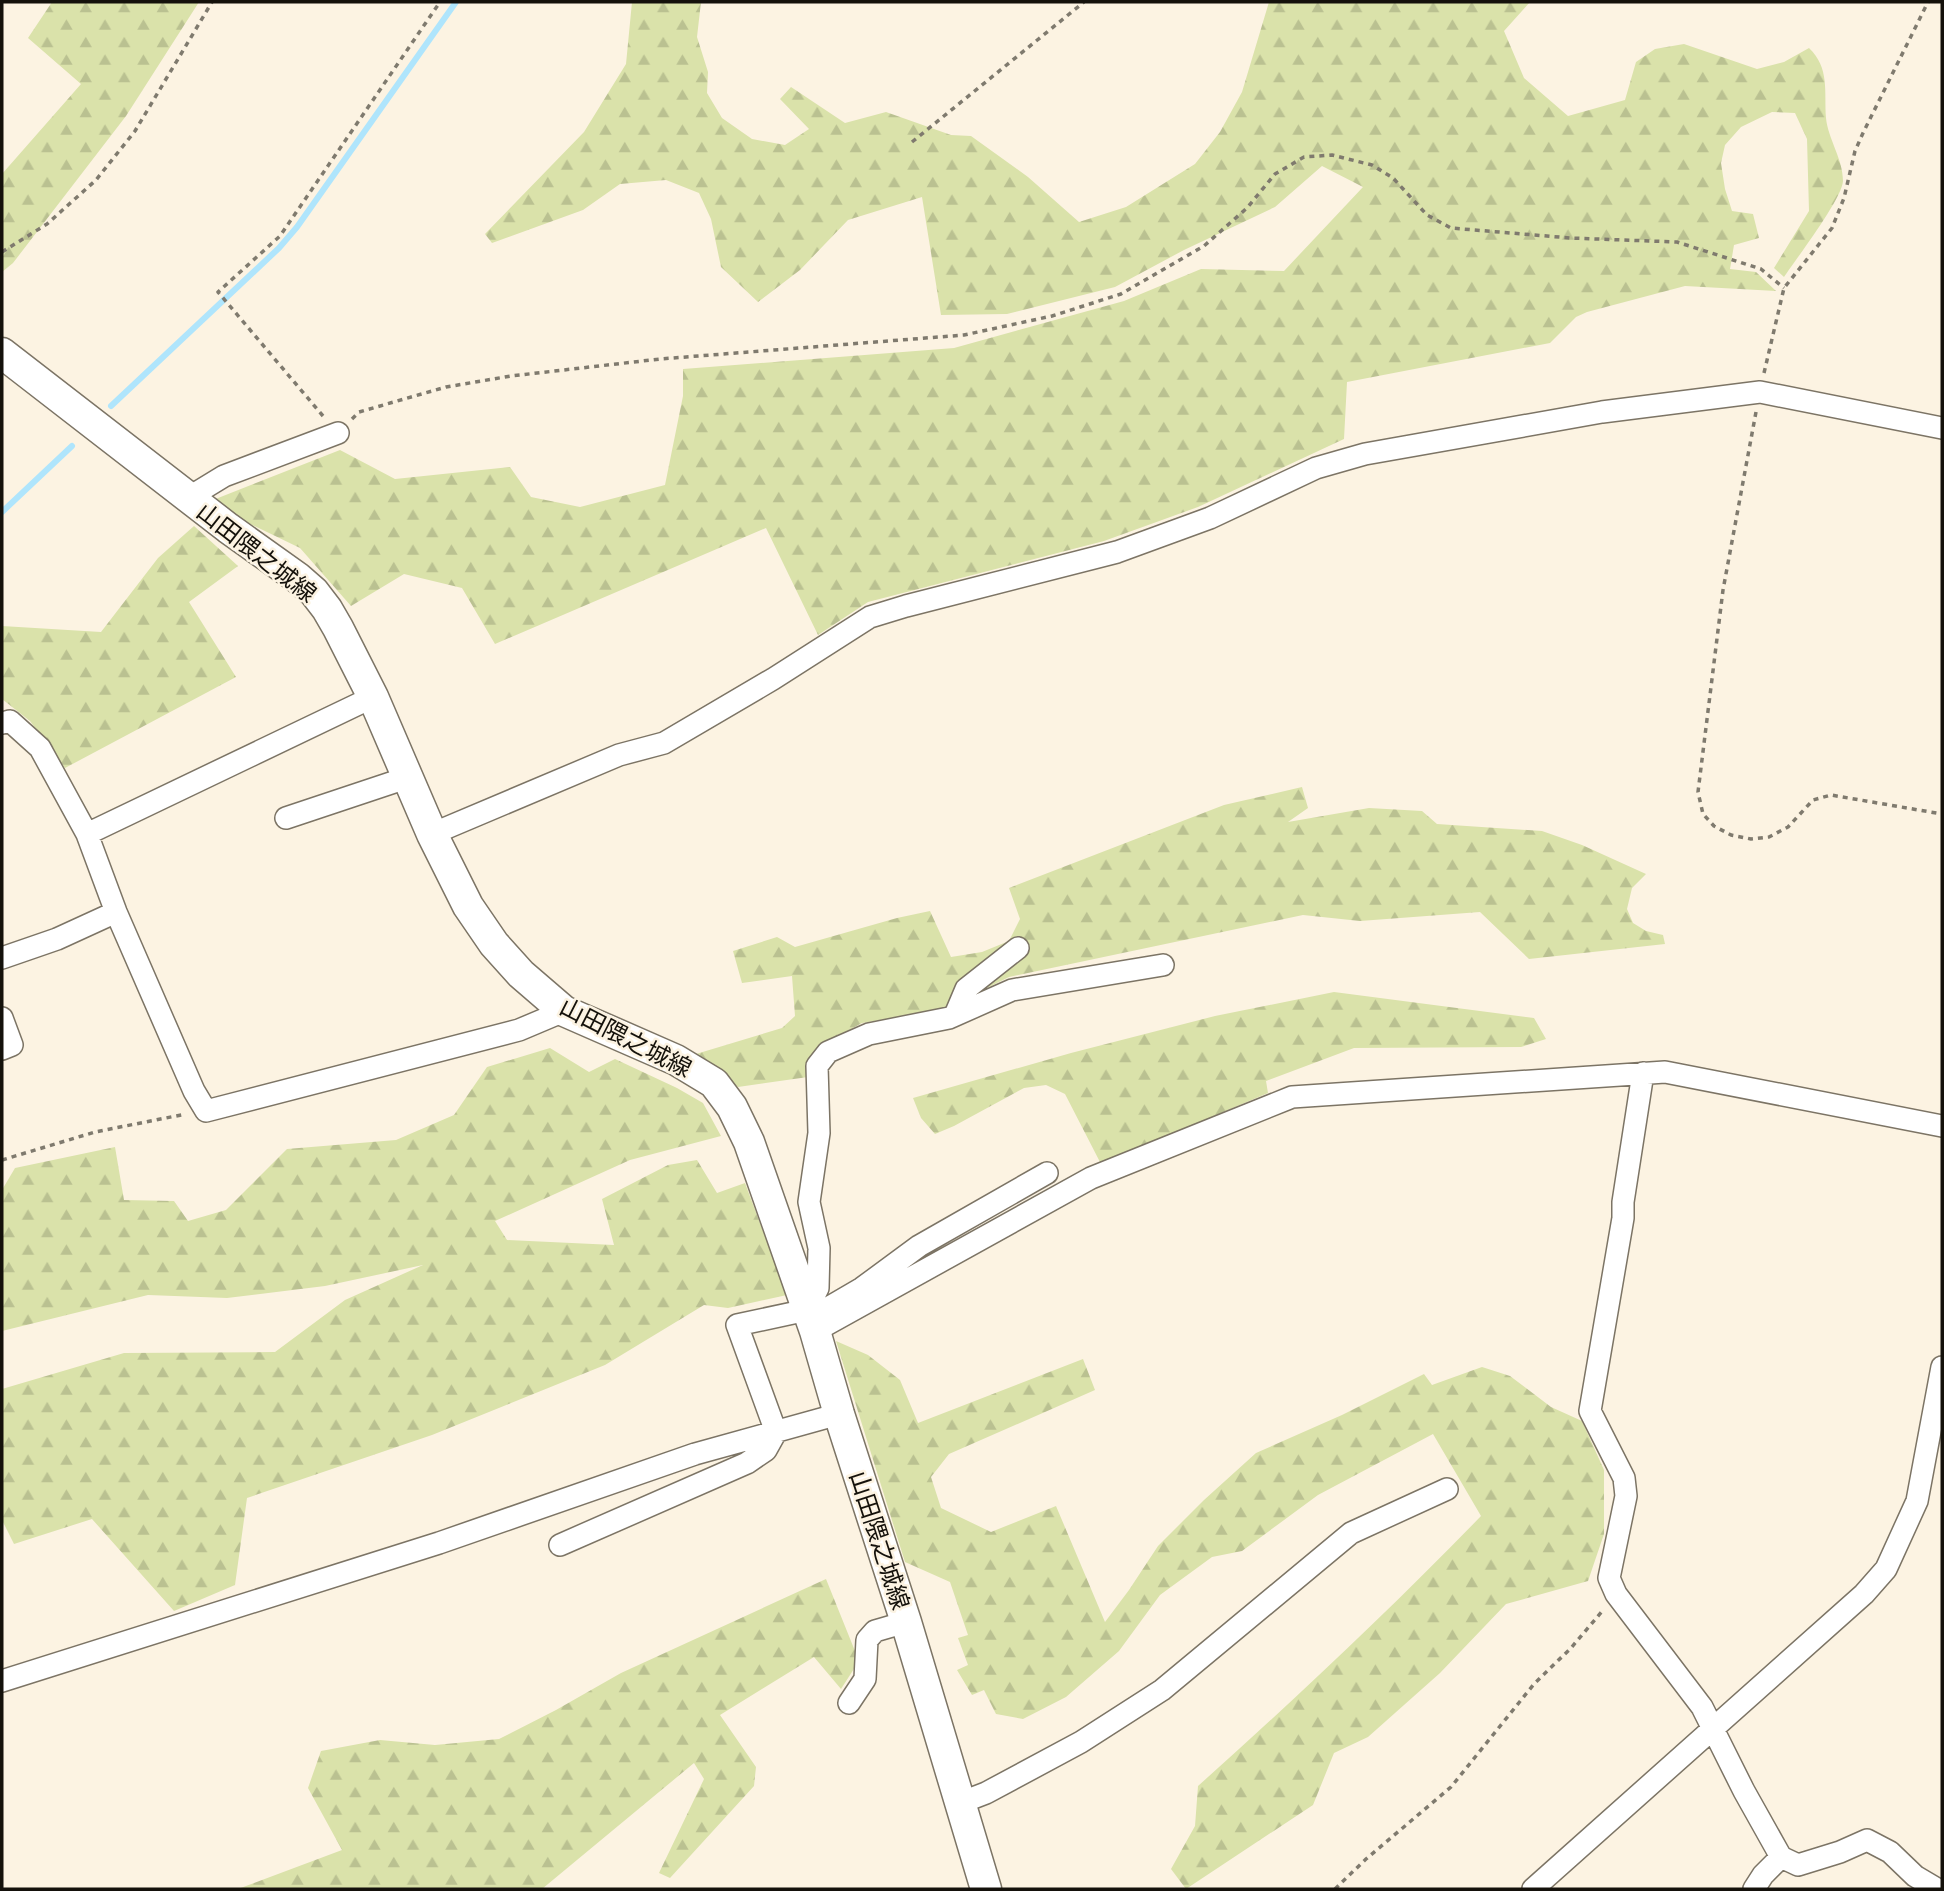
<svg xmlns="http://www.w3.org/2000/svg" width="1944" height="1891" font-family="'IBM Plex Sans','Noto Sans JP',sans-serif">
<style>
.forest{fill:url(#forest-firs)}
.lines{fill:none;stroke-linecap:round;stroke-linejoin:round}
.stream{stroke:#afe5fc;stroke-width:6}
.minor-casing{stroke:#7c7465;stroke-width:24}
.secondary-casing{stroke:#7c7465;stroke-width:33}
.path{stroke:#7f7a6e;stroke-width:3.5;stroke-dasharray:5 5;stroke-linecap:butt}
.minor{stroke:#fff;stroke-width:21}
.secondary{stroke:#fff;stroke-width:30}
.labels{text-anchor:middle;dominant-baseline:central;stroke-width:5;stroke-linejoin:round;paint-order:stroke}
.street-label{font-size:24px;fill:#14110b;stroke:#fcf3e2}
</style>
<defs>
<pattern id="forest-firs" width="22" height="20" patternUnits="userSpaceOnUse" patternTransform="scale(1.75)"><rect width="22" height="20" fill="#dae2aa"/><path d="M5 1l3.5 6h-7zM16 11l3.5 6h-7z" fill="#bac191"/></pattern>
</defs>
<rect width="100%" height="100%" fill="#fcf3e2"/>
<!-- forest -->
<path class="forest" d="M52,2h147l-73,114 -113,147 -11,9v-98l79,-90 -53,-46z
M632,2h69l-4,35 11,35 -1,21 15,25 30,21 33,6 24,-16 -29,-30 11,-12 54,36 41,-11 65,23 20,1 57,41 51,45 47,-15 69,-43 25,-32 22,-40 27,-90h261l-26,29 20,47 44,38 57,-16 11,-38 19,-13 29,-5 73,25 27,-7 25,-14c21,20 15,44 17,70 2,21 17,41 17,63 -1,18 -47,78 -59,96l-10,-9 35,-57 -2,-72 -12,-26 -23,-1 -31,15 -16,18 -4,18 4,26 7,22 21,3 6,24 -25,7 -4,24 26,3 20,19 -91,-5 -98,26 -11,5 -26,26 -203,39 -3,57 -146,68 -94,34 -236,61 -50,33 -52,-107 -271,116 -33,-56 -58,-14 -53,32 -51,-58 -54,-26 -33,-22 127,-50 55,29 115,-12 21,30 49,10 85,-22 18,-89v-27l271,-21 170,-47 77,-32 83,2 79,-84 -41,-21 -47,41 -91,43 -69,37 -108,27 -66,1 -19,-118 -74,23 -48,50 -42,32 -37,-35 -10,-48 -12,-26 -33,-13 -46,4 -37,26 -91,33 -7,-9 99,-102 42,-68z
M194,526l44,40 -49,36 47,75 -171,91 -35,-47 -28,-22v-73l99,6 57,-74z
M1302,787l6,21 -20,14 81,-14 53,3 15,13 105,7 40,14 64,29 -14,14 -5,21 6,14 13,8 17,4 2,9 -136,15 -49,-47 -120,9 -57,-6 -294,62 -64,32 -83,14 -42,23 -12,31 -70,10 -42,-33 86,-26 13,-12 -3,-40 -50,7 -9,-32 44,-14 18,10 102,-29 33,-7 21,46 31,-5 27,-11 11,-22 -11,-31 215,-83z
M1334,992l200,26 12,21 -25,8 -167,1 -88,33 2,12 -167,71 -36,-70 -19,-9 -22,3 -70,38 -19,8 -14,-16 -8,-20 158,-45 144,-37z
M550,1048l39,24 26,-13 62,29 26,15 18,33 -91,24 -135,61 12,19 107,5 -12,-46 66,-34 29,-5 20,33 28,-10 42,112 -59,13 -24,-3 -99,60 -173,70 -185,63 -12,87 -61,26 -82,-92 -78,25 -12,-24v-131l122,-36 151,-1 70,-52 78,-35 -98,21 -98,12 -79,-3 -146,36v-141l13,-22 100,-21 9,53 50,1 14,20 38,-11 61,-61 109,-9 58,-25 33,-48z
M836,1341l32,14 32,25 18,43 165,-64 12,31 -146,64 -18,23 10,31 50,24 65,-26 49,116 24,-32 29,-44 46,-46 52,-47 86,-38 82,-41 8,11 50,-18 28,9 41,31 31,14 22,49v64l-16,47 -82,23 -66,69 -72,64 -34,16 -21,52 -127,84 -15,-20 24,-43 3,-40c97,-87 192,-176 283,-270l-48,-82 -115,61 -76,56 -30,6 -52,38 -41,56 -53,46 -43,22 -27,-5 -12,-24 -12,5 -15,-25 11,-5 -10,-27 10,-3 -18,-53 -45,-20z
M826,1579l33,82 -18,28 -27,-32 -94,58 36,52 -2,19 -84,92 -11,-5 45,-94 -10,-16 -152,126h-304l104,-39 -34,-62 13,-37 59,-11 55,5 64,-6 57,-29 65,-37z"/>
<g class="lines">
<!-- stream -->
<path class="stream" d="M111,406l168,-158 18,-21 159,-225
M2,512l70,-66"/>
<defs>
<path id="minor" d="M188,498l36,-22 114,-43
M2,723l8,-2 30,27 47,86 29,78 78,179 12,20 313,-81 45,-19
M286,818l123,-41
M87,834l286,-137
M432,834l187,-79 45,-12 109,-64 97,-62 36,-11 211,-54 93,-34 106,-50 49,-14 237,-42 158,-20 182,36
M2,958l55,-19 59,-27
M955,1015l11,-26 52,-41
M2,1018l10,27 -10,4
M1643,1073l-20,129v16l-33,193 34,67 2,18 -17,82 7,16 86,113 42,84 37,66 17,8 42,-13 27,-12 23,12 25,24 22,13
M826,1309l36,-21 57,-42 128,-73
M815,1331l276,-153 201,-81 373,-25 277,54
M560,1545l187,-82 19,-13 10,-18 -39,-107 70,-15 11,-22 1,-40 -10,-46 10,-69 -2,-67 11,-14 41,-18 80,-16 63,-28 151,-25
M2,1681l437,-138 256,-89 144,-40
M849,1703l16,-24 2,-39 8,-9 31,-9
M960,1803l26,-10 95,-51 81,-52 189,-157 96,-44
M1533,1889l331,-295 22,-25 31,-68 25,-134
M1754,1889l9,-14 18,-18"/>
<path id="secondary" d="M2,353l226,175 70,50 16,14 13,17 11,19 35,69 59,137 36,72 26,38 27,30 43,37 112,49 38,23 18,24 17,35 66,189 24,83 67,208 80,267"/>
</defs>
<!-- minor casing -->
<use href="#minor" class="minor-casing"/>
<!-- secondary casing -->
<use href="#secondary" class="secondary-casing"/>
<!-- path -->
<path class="path" d="M912,142l172,-140
M2,252l45,-28 49,-44 39,-49 77,-129
M1764,373l20,-85 48,-60 12,-30 11,-47 8,-18 65,-131
M1756,412l-33,178 -25,202 5,22 11,12 17,9 20,4 18,-2 19,-10 25,-27 18,-5 111,19
M323,416l-105,-124 62,-56 160,-234
M352,419l7,-7 87,-25 65,-11 149,-17 304,-24 88,-19 69,-22 83,-48 43,-38 28,-34 29,-17 28,-2 40,10 21,13 34,37 24,13 119,10 107,4 84,27 23,19
M2,1160l93,-28 91,-18
M1335,1889l31,-30 85,-72 83,-103 37,-36 33,-39"/>
<!-- minor -->
<use href="#minor" class="minor"/>
<!-- secondary -->
<use href="#secondary" class="secondary"/>
</g>
<g class="labels">
<!-- street labels -->
<g class="street-label">
<text transform="translate(257 552) rotate(38)">山田隈之城線</text>
<text transform="translate(626 1037) rotate(27)">山田隈之城線</text>
<text transform="translate(880 1540) rotate(72)">山田隈之城線</text>
</g>
</g>
<!-- border -->
<rect width="1944" height="1891" fill="none" stroke="#14110b" stroke-width="7"/>
</svg>
